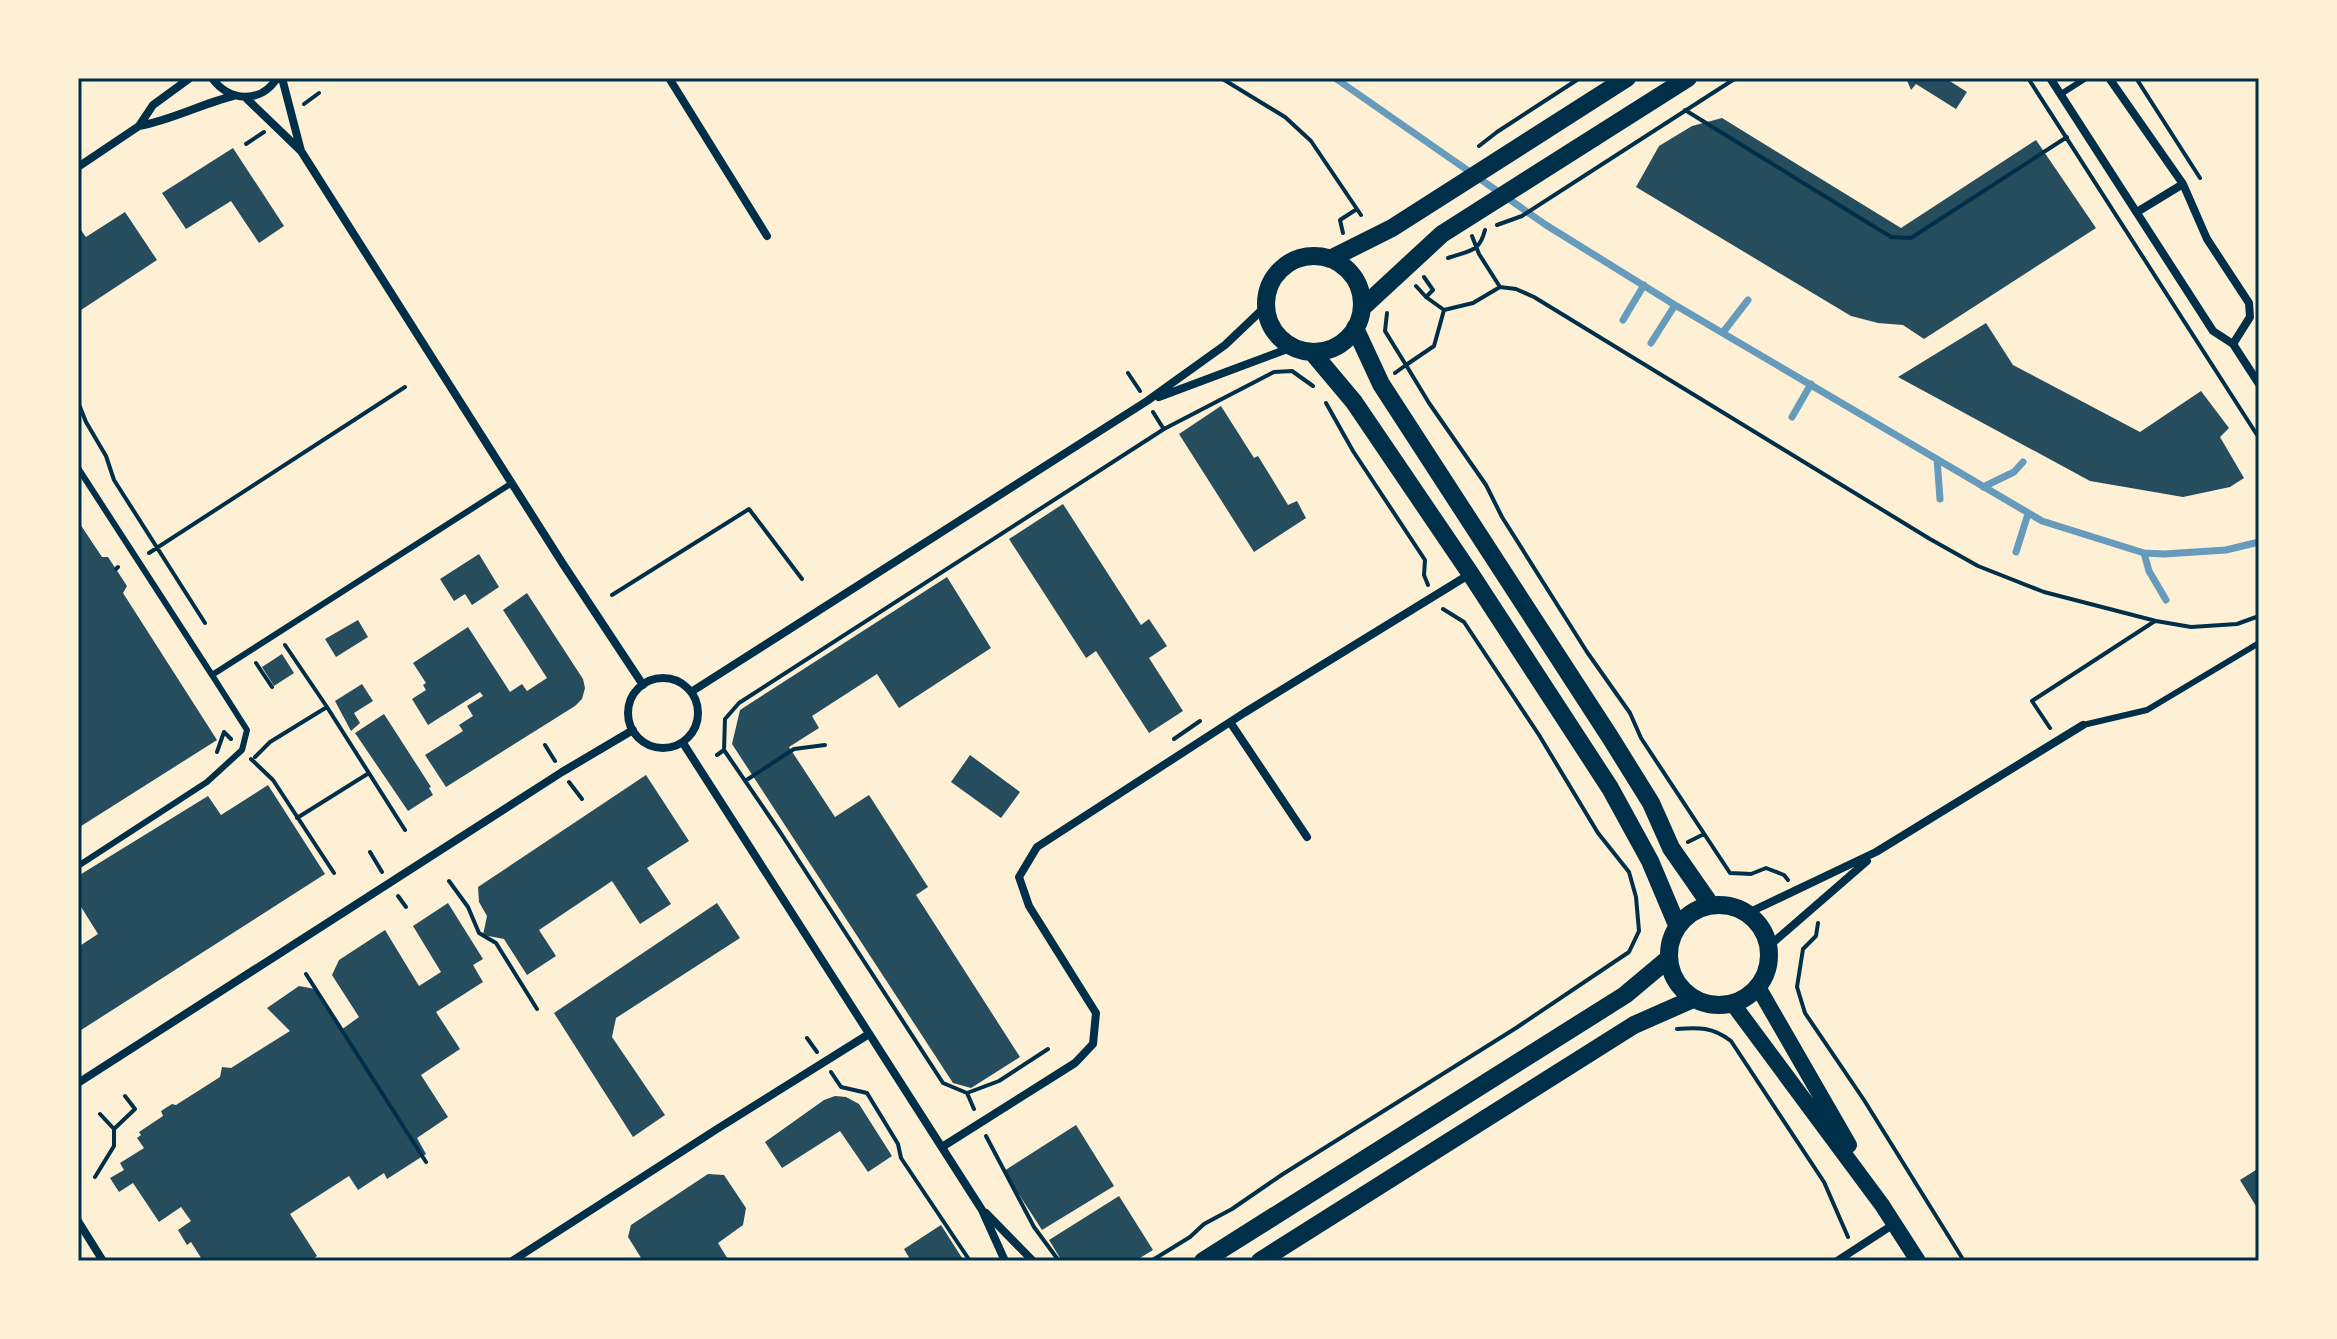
<svg xmlns="http://www.w3.org/2000/svg" width="2337" height="1339" font-family="Cabin,sans-serif">
<style>
.lines{fill:none;stroke-linecap:round;stroke-linejoin:round}
.stream{stroke:#669bbc;stroke-width:7}
.building{fill:#264d5e}
.path{stroke:#003049;stroke-width:4}
.service{stroke:#003049;stroke-width:6}
.minor{stroke:#003049;stroke-width:8}
.secondary{stroke:#003049;stroke-width:16}
.trunk{stroke:#003049;stroke-width:18}
.neatline{fill:none;stroke:#003049;stroke-width:3}
</style>
<rect width="100%" height="100%" fill="#fdf0d5"/>
<g class="lines">
<!-- stream -->
<path class="stream" d="M1335,78l211,147 129,80 367,216 102,32 20,1 62,-4 33,-8
M1623,320l21,-35
M1724,331l24,-31
M1651,343l24,-38
M1792,417l19,-33
M1937,459l3,40
M1983,487l31,-15 9,-10
M2016,552l12,-38
M2144,553l5,18 17,29"/>
</g>
<!-- building -->
<path class="building" d="M1906,78h39l22,14 -11,17 -40,-25 -5,6z
M1722,118l179,110 135,-88 60,88 -172,111 -21,-14 -25,-2 -27,-7 -215,-129 23,-41 33,-20z
M233,148l51,78 -25,17 -28,-42 -45,28 -24,-36z
M125,212l32,48 -79,52v-86l8,11z
M1986,323l27,42 127,67 61,-41 28,37 -9,9 24,41 -14,9 -47,10 -93,-16 -192,-104z
M1221,406l33,52 4,-2 30,49 9,-4 9,17 -52,34 -75,-118z
M1063,504l78,121 8,-6 18,27 -18,12 34,53 -34,22 -53,-82 -10,7 -77,-119z
M78,521l24,36h6l19,29 -4,7 94,147 -139,88z
M479,554l20,33 -27,18 -7,-11 -11,7 -14,-22z
M947,577l44,71 -92,60 -22,-34 -65,42 7,12 -30,19 46,70 34,-22 59,92 -12,8 104,162 -49,31 -18,-5 -221,-339 8,-34z
M527,593l56,86 2,9 -3,11 -7,7 -129,81 -21,-32 38,-24 -4,-6 14,-9 -6,-10 16,-10 -3,-4 -52,33 -16,-26 14,-9 -3,-5 3,-2 -13,-20 55,-36 42,65 12,-8 5,7 20,-13 -44,-68z
M358,620l10,17 -32,20 -11,-18z
M282,654l12,19 -20,13 -12,-19z
M362,684l11,17 -19,12 6,10 -9,8 -16,-30z
M384,714l47,73 -2,1 4,7 -25,16 -53,-78z
M970,755l50,37 -19,26 -50,-36z
M646,775l43,66 -42,27 24,36 -31,20 -28,-43 -73,49 17,26 -29,19 -23,-36 -21,-4 4,-19 -8,-14 -1,-15z
M268,785l57,89 -247,158v-85l20,-13 -20,-32v-26l130,-80 13,19z
M448,903l35,56 -10,6 10,17 -47,30 24,37 -39,26 27,42 -31,21 9,16 -39,25 -3,-6 -26,17 -9,-14 -59,38 27,42 -7,5h-107l-12,-19 -4,3 -9,-15 13,-9 -10,-14 -22,15 -26,-39 -14,9 -9,-14 14,-8 -4,-7 24,-15 -7,-10 4,-3 -2,-3 24,-16 -2,-5 11,-7 4,1 44,-28 2,-10 9,1 59,-37 -23,-23 32,-22 16,3 26,41 18,-13 -27,-42 7,-15 46,-30 34,56 22,-14 -28,-46z
M717,903l23,35 -124,80 -4,19 53,78 -32,22 -79,-124z
M835,1096l11,1 13,7 33,52 -24,16 -28,-41 -58,37 -17,-26 59,-42z
M1076,1125l38,61 -72,44 -38,-59z
M2259,1168v43l-19,-31z
M708,1174l16,1 22,33 -3,17 -25,18 11,18h-86l-15,-24 3,-12z
M1119,1196l34,54 -18,11h-72l-3,-3 -11,-18z
M941,1225l23,36h-53l-7,-12z"/>
<g class="lines">
<!-- path -->
<path class="path" d="M1221,78l64,39 26,24 50,74
M2028,78l231,360
M2136,78l64,100
M304,104l15,-11
M1685,110l206,127 20,1 156,-101
M246,144l18,-12
M1479,146l18,-14 83,-54
M1497,225l25,-9 214,-138
M1343,233l-3,-13 17,-11
M1472,236l7,18 21,33
M1448,258c22,-8 31,-5 37,-28
M1424,277l9,13 -7,7
M1416,286l10,11 18,13 29,-7 27,-16 16,2 18,8 396,242 48,27 66,26 112,29 35,6 46,-3 22,-8
M1444,310l-10,36 -28,19 23,38 57,82 16,32 85,135 43,61 11,25 89,135 21,1 15,-6 18,7 4,5
M1387,313l-2,18 21,34 -11,8
M1128,373l12,18
M78,402l8,20 20,34 8,24 91,143
M1326,403l27,48 72,109 -1,15 4,10
M1153,412l10,16
M149,553l256,-166
M116,569l2,-2
M612,595l137,-86 53,70
M285,645l42,62
M256,663l16,24
M2050,728l-18,-27 123,-80
M1174,739l26,-18
M545,745l10,16
M724,750l56,82 163,251 24,10 32,-12 49,-32
M217,752l7,-20 7,7
M717,755l7,-5 1,-31 14,-16 425,-274 110,-57 18,-1 21,15
M255,757l15,-15 57,-35 78,123
M251,759l22,21 61,93
M745,781l49,-32 31,-4
M569,782l13,17
M297,818l72,-45
M1688,842l16,-8
M370,852l12,20
M449,881l19,26 11,26 17,10 41,66
M398,896l8,11
M1818,923l-2,13 -13,13 -6,38 8,26 59,87 100,161
M306,974l120,188
M1677,1029c21,-2 36,-2 54,12l93,141 24,55
M807,1038l10,14
M831,1072l10,15 26,6 31,51 3,14 69,103
M967,1093l7,16
M100,1114l14,15 21,-20 -10,-13
M986,1136l48,91 25,34
M95,1177l19,-31v-17
M1151,1261l39,-24 14,-13 28,-15 51,-35 233,-146 113,-76 10,-21 -3,-34 -7,-25 -31,-39 -59,-98 -75,-113 -21,-13"/>
<!-- service -->
<path class="service" d="M2061,94l25,-16
M78,468l134,207 300,-192
M2083,725l64,-15 112,-67
M78,866l129,-84 35,-32 5,-20 -35,-55"/>
<!-- minor -->
<path class="minor" d="M212,78c17,24 49,26 65,0
M282,78l19,73
M669,78l98,158
M2050,78l163,253 20,13 26,40
M2109,78l74,106 24,55 42,64 1,14 -17,27
M246,98l55,53 262,413 80,121
M139,126c33,-6 62,-22 94,-30
M78,167l61,-41 14,-21 37,-27
M2137,212l46,-28
M1159,397l134,-50
M628 713a35 35 0 1 1 70 0a35 35 0 1 1-70 0Z
M691,692l456,-291 78,-56 41,-39
M1230,722l77,115
M683,743l299,467 23,51
M1748,913l128,-61 207,-127
M1769,946l98,-85
M78,1083l484,-311 71,-42
M942,1147l133,-84 18,-19 3,-31 -67,-107 -10,-29 18,-30 207,-134 226,-139
M986,1213l47,48
M78,1221l25,40
M512,1261l205,-132 152,-95
M1837,1261l57,-37"/>
<!-- secondary -->
<path class="secondary" d="M1758,987l91,158
M1733,1004l149,201 36,56"/>
<!-- trunk -->
<path class="trunk" d="M1266 304a48 48 0 1 1 96 0a48 48 0 1 1-96 0Z
M1330,259l62,-31 235,-150
M1362,308l80,-74 246,-156
M1355,328l26,56 229,353 41,66 20,45 39,56
M1312,352l42,50 116,171 140,215 40,73 27,64
M1669 955a50 50 0 1 1 100 0a50 50 0 1 1-100 0Z
M1203,1261l422,-266 43,-36
M1260,1261l374,-236 59,-26"/>
</g>
<!-- border -->
<rect width="2337" height="1339" fill="none" stroke="#fdf0d5" stroke-width="160"/>
<rect x="80" y="80" width="2177" height="1179" class="neatline"/>
</svg>
